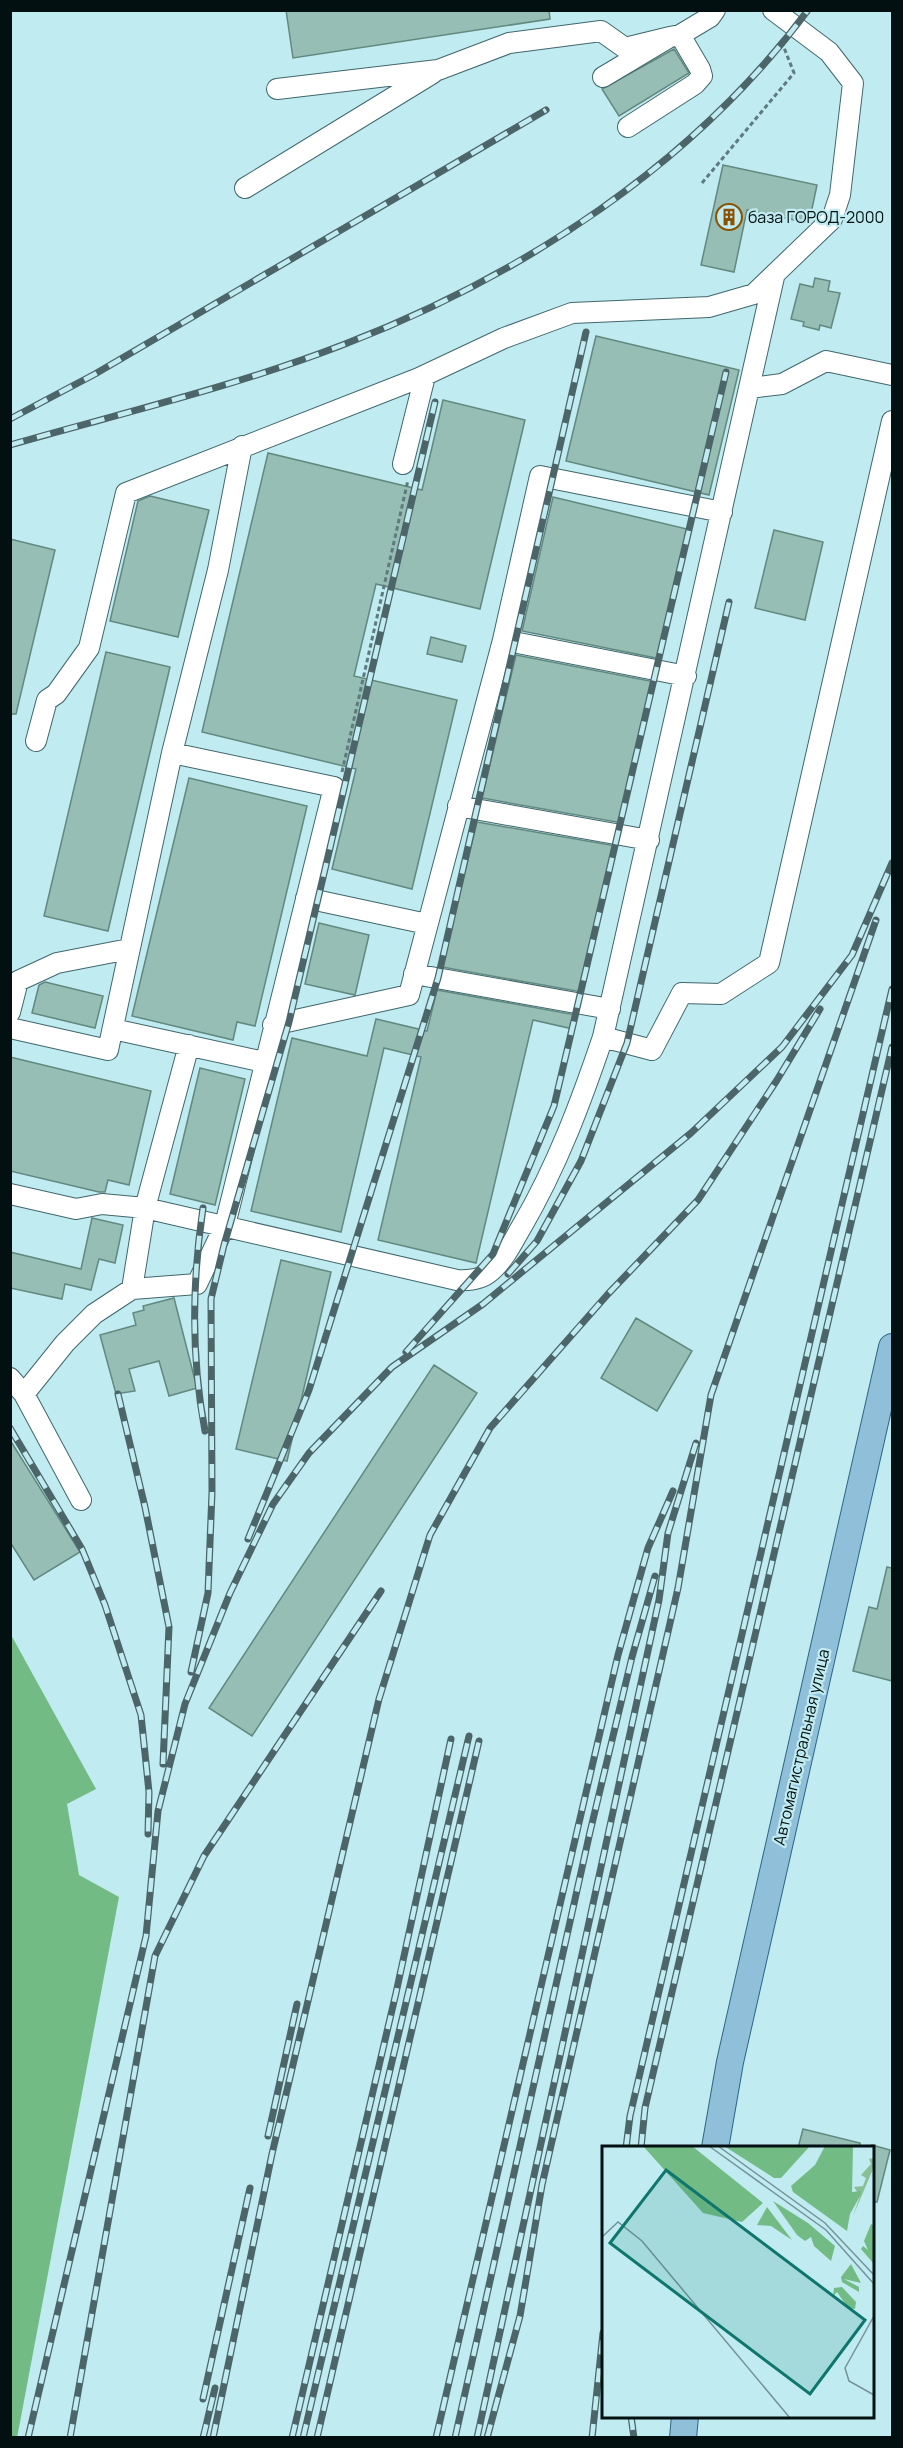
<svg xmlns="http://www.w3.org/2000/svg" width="903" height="2448" font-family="Manrope,sans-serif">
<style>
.forest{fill:#73bb84}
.building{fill:#96beb4;stroke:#62887f;stroke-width:1.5}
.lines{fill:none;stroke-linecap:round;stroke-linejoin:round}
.minor-casing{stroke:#40676c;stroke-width:22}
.major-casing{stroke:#2d6683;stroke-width:28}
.path{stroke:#5f7b7e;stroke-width:3;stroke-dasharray:4.5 3;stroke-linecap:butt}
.minor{stroke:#fff;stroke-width:20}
.major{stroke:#8fbfd9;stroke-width:26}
.rail-casing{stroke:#4b6568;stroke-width:7}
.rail{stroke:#c0ebf0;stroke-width:4.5;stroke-dasharray:14;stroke-linecap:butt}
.labels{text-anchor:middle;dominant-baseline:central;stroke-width:4.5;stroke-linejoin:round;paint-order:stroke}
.poi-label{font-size:16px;fill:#021012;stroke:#c0ebf0;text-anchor:start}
.street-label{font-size:16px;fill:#021012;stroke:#c0ebf0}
.inset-road{fill:none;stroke:#749397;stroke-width:1.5}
.view{fill:#0f766e;fill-opacity:0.15;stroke:#0f766e;stroke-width:3}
.inset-edge{fill:none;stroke:#021012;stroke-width:3}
</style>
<rect width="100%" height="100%" fill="#c0ebf0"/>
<!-- forest -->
<path class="forest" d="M10,1633l86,156 -29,15 12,71 40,22 -102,541 -7,-1z"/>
<!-- building -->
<path class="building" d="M286,10h263l1,9 -257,39z
M674,49l15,24 -70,43 -17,-27z
M723,165l94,20 -8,38 -62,-13 -13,62 -33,-7z
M815,278l15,3 -2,10 12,2 -9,35 -11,-3 -1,5 -16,-4 1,-4 -13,-3 9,-35 13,3z
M596,336l143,34 -30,125 -143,-34z
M443,400l82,20 -45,189 -104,-25 -22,92 103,24 -45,189 -80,-20 24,-100 -154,-37 66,-279 154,37z
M150,496l59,14 -31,127 -68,-16 28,-120z
M553,497l138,33 -30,129 -139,-28z
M774,530l49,12 -18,78 -50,-12z
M10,539l45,11 -39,164h-6z
M431,637l35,9 -4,16 -35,-8z
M106,652l64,15 -62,264 -64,-15z
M516,655l139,27 -33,141 -140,-25z
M189,778l118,28 -52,220 -18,-4 -4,18 -101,-24z
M477,822l139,24 -34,146 -140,-25z
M319,923l50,12 -14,60 -50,-11z
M45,982l58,14 -8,32 -63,-15 7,-28z
M437,990l139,25 -3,14 -40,-9 -57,243 -98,-23 43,-183 -37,-9 -43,184 -90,-21 41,-173 75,18 9,-37 51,12z
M10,1057l141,34 -22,94 -21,-5 -3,12h-6l-89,-21z
M200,1068l45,11 -30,126 -45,-11z
M92,1218l31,7 -8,38 -16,-4 -8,31 -26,-6 -3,15 -52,-11v-36l71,17z
M281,1260l50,12 -44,189 -51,-12z
M174,1298l23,90 -28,8 -10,-35 -30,8 6,22 -19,3 -16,-59 36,-10 -3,-12 11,-3 -1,-4z
M636,1318l56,33 -35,60 -56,-33z
M434,1365l43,28 -225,343 -43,-28z
M10,1440l70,112 -46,28 -24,-38z
M887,1567l5,1v113l-39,-10 16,-64 8,2z
M803,2129l57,14v5h-62z
M872,2145l18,5 -13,52h-5z"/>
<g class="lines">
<defs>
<path id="minor" d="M680,35l30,-18 5,-7
M603,77l67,-40 10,-2 20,34 2,7 -7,8 -67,43
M277,89l161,-19 71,-27 92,-12 24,17 45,-11
M245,188l188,-115
M750,388l32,-4 44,-23 66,14
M403,464l22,-88
M503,640l183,36
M36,741l11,-41 9,-6 33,-46 37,-155 293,-115 85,-40 68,-25 137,-6 45,-13 78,-75 8,-24 13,-112 -24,-31 -56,-42
M458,806l191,34
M306,898l121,26
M414,974l196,35
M10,1012l8,-31 39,-18 72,-14
M273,1025l136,-30 94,-355 37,-164 182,36
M10,1028l98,22 64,-297 46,-183 24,-124
M113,1029l151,33
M603,1037l49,13 30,-57 39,1 48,-31 123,-542
M10,1194l66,15 26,-5 43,4 44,-163
M132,1289l13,-81 312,72c13,1 25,-1 34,-9 14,-12 22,-30 31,-45 35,-60 59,-124 81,-189l171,-760
M10,1378l14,16 57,106
M24,1394l41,-51 29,-29 38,-25 65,-5 28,-59 109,-438 -162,-34"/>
<path id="major" d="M715,2148l15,-86 162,-715
M683,2438l2,-22"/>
</defs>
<!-- minor casing -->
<use href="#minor" class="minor-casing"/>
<!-- major casing -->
<use href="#major" class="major-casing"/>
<!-- path -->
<path class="path" d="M702,183l92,-110 -13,-33
M342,772l66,-292"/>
<!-- minor -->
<use href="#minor" class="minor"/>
<!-- major -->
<use href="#major" class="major"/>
<defs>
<path id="rail" d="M10,419l85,-45 451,-264
M10,445c112,-32 227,-59 335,-101 177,-68 349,-180 463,-334
M203,1208c-11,74 -12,149 2,223
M508,1274l29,-33 44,-80 46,-118 102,-441
M406,1352l87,-98 61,-148 172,-734
M118,1394l27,113 24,120 -6,137
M10,1428l72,121 23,56 36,110 8,77 -1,42
M248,1539l61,-149 129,-412 148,-646
M191,1672l17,-79 4,-101 -1,-193 13,-54 65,-223 146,-620
M268,2136l29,-132
M626,2148l4,-32 262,-1127
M641,2148l4,-40 247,-1061
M203,2399l47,-211
M631,2416l3,22
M28,2438l118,-502 12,-125 27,-107 45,-111 43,-89 36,-51 83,-86 91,-63 208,-171 91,-86 70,-92 40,-92
M70,2438l85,-482 49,-100 177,-265
M203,2438l12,-50
M213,2438l59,-284 107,-455 51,-164 60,-107 118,-134 90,-94 79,-120 43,-71
M292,2438l104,-445 55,-254
M303,2438l166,-702
M317,2438l162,-697
M436,2438l182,-783 30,-107 25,-57
M455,2438l135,-606 42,-175 23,-81
M477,2438l182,-838 9,-67 28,-90
M487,2438l33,-122 22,-131 136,-597 33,-193 165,-475
M592,2438l11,-105"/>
</defs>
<!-- rail casing -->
<use href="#rail" class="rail-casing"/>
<!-- rail -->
<use href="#rail" class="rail"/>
</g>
<!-- icons -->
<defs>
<symbol id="building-ring" viewBox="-11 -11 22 22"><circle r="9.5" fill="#c0ebf0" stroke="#8a5304" stroke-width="1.5"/><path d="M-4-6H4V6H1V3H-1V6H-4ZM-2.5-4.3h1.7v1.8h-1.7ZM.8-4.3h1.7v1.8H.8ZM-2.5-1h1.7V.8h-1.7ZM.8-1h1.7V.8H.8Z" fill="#8a5304"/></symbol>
</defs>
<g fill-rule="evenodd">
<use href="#building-ring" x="714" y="202" width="30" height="30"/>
</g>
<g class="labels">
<!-- poi labels -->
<g class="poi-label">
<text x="748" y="217">база ГОРОД-2000</text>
</g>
<!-- street labels -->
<g class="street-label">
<text transform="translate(801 1747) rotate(-77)">Автомагистральная улица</text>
</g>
</g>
<!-- overview -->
<g transform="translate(602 2146)">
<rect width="272" height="272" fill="#c0ebf0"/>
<path d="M271,12v11l-20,47 7,-20 -6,-9 9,-1 3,-8 -5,-3 10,-11 -2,-5z" fill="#88bf94"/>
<path d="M41,0h49l71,57 -21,19 -39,-9zM122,0h86l-29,32h-7zM223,0h28l-1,46 9,-1 -1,5 -10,18 -3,17 -54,-39 -2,-6 24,-21zM171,55l35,22 27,23 -4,15 -17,-15 -3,-9 -6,4 -8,-6zM165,61l25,33 -21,-14 -14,-1zM269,78l2,1v38l-12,-14 2,-3 5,4 -4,-9zM249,118l10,19 -17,-4 15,8v5l-17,-10 -1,-5zM240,141l14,15 -1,7 -7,-1 -11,-16 -4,4 1,-8z" fill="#73bb84"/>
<path class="inset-road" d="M107,0l117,84 48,54M116,0l107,77 49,52M0,91l16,-15 24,19 148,177M272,170l-29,52 4,13 25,14"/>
<path class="view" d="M64,24l199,150 -55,74 -200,-151z"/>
<rect width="272" height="272" class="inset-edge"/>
</g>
<!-- border -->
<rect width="903" height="2448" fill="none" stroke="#021012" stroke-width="24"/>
</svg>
